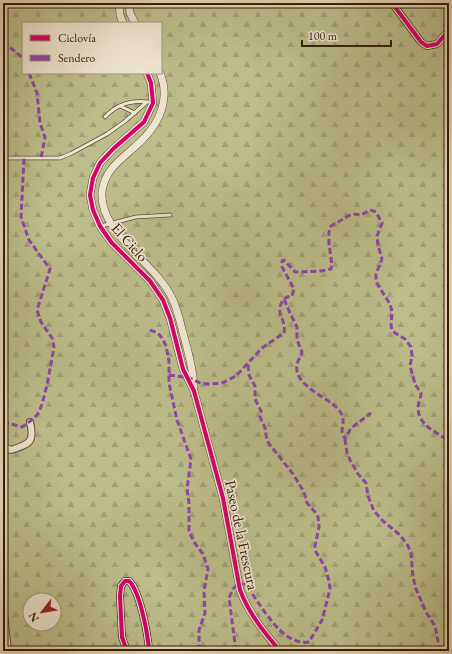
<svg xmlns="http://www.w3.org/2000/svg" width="452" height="654" font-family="'EB Garamond',serif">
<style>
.forest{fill:url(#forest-firs);stroke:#776d48;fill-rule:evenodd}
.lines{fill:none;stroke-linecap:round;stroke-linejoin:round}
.service-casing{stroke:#5f4c33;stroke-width:4.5}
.minor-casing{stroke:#5f4c33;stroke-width:8}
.tertiary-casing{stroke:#5f4c33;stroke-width:8}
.service{stroke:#efe5d0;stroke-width:3}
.minor{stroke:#efe5d0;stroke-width:6}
.tertiary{stroke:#efe5d0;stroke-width:7}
.quiet{stroke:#8e44ad;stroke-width:3;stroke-dasharray:6 3;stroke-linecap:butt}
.cycleway-casing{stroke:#efe5d0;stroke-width:6}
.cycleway{stroke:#d6006c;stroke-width:4}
.labels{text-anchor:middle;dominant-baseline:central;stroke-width:3.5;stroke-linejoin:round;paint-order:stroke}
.street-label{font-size:15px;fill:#321d07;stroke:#efe5d0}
</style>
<defs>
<pattern id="forest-firs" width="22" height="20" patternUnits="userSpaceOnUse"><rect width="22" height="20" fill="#bcbd8a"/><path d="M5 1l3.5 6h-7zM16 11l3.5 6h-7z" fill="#a2a276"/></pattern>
</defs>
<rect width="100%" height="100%" fill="#e7d7b7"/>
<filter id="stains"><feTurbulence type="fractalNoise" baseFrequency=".005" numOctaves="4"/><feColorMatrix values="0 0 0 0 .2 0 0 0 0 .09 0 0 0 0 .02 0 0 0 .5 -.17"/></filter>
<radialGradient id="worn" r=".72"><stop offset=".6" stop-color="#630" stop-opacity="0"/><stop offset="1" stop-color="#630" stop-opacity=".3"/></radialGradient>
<!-- forest -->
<path class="forest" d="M3,3h446v648h-446zM23,23h138v50h-138zM30,600h24v24h-24z"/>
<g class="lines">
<defs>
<path id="service" d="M120,106l15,7
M105,117c11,-12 26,-17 43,-15
M3,158h57l12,-5 35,-19 17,-12 23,-20
M101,226l35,-9 34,-2"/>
<path id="minor" d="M392,3l29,39 6,4 10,-2 12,-14
M3,446l8,4c18,-6 24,-7 19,-28
M3,605l5,46
M127,651l-5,-14 -2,-41 1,-10 4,-5h4c11,10 19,54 20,70"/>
<path id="tertiary" d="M119,3l1,12 3,8
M129,3l1,10 5,10
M147,73l4,10 2,20 -9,19 -31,27 -13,14 -7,15 -3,17 3,15 7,16 11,16 39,39 13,19 7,18 13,51 11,22 29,107 17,92c9,24 24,42 40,61
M160,73c10,24 1,48 -17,66 -16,17 -38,27 -41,53 -3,41 52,70 69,104 6,11 9,25 12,37 5,18 10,35 11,53"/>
</defs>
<!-- service casing -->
<use href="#service" class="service-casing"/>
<!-- minor casing -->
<use href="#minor" class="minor-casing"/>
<!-- tertiary casing -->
<use href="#tertiary" class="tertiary-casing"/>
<!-- service -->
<use href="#service" class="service"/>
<!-- minor -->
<use href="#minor" class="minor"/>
<!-- tertiary -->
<use href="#tertiary" class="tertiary"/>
<!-- quiet -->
<path class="quiet" d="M3,42l19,15 1,3
M29,73l8,20 3,30 5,14 -4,21
M284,299l3,-2 5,-1 2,-7 -12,-22v-6l2,-1 11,12 26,-1 10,-2 1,-4 -3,-21v-12l2,-6 19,-11 3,-1 8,1 9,-5 6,2 6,11 -5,13 1,9 4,14 -6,15v8l14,22 2,8 -1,14 1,4 3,3 10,6 6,8 1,9 -2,10 5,18 6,9c0,5 -3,10 -3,15 1,19 19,23 31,34
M150,330l8,3 4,5 4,8 3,15v22l8,37 14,39 -4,30 2,14v28l5,11 9,12 5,15 -4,22 1,22 -6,17v17l-2,4
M169,375l21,3 10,5 8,1 14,-1 14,-7 26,-28 22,-15c3,-14 -11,-20 0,-34l6,14 7,14v13l5,12c-1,4 -4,8 -5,12 -4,22 30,32 42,46 6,8 4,12 3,20 0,3 2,7 3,9l6,-11 20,-15
M3,422l19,5c6,-4 10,-7 15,-12 8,-11 14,-53 17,-68l-2,-9 -11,-16 -4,-12 13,-41 -21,-29 -8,-23 3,-59
M345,439l2,14 4,9 7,12 8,9 2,13 6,15 9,10 17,14 8,11 3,7 2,24 3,12 10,23 9,14 5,25
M203,651l2,-2h6l2,2
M236,651l-7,-53 4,-9 5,-5h7c15,18 36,63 64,58l13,-22 8,-31 -1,-8 -4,-14 -9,-15 -1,-6 4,-19 -1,-10 -3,-5 -8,-9 -3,-11 -11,-18 -26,-33 -2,-13 -5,-11 1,-6 -6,-12v-13l-6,-11 -1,-11"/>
<defs>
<path id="cycleway" d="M392,3l29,39 6,4 10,-2 12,-14
M147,73l4,10 2,20 -9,19 -31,27 -13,14 -7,15 -3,17 3,15 7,16 11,16 39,39 13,19 7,18 13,51 11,22 29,107 17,92c9,24 24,42 40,61
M127,651l-5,-14 -2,-41 1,-10 4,-5h4c11,10 19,54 20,70"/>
</defs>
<!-- cycleway casing -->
<use href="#cycleway" class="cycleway-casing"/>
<!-- cycleway -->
<use href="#cycleway" class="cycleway"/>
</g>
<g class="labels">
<!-- street labels -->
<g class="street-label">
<text transform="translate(130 242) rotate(48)">El Cielo</text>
<text transform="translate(242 535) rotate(78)">Paseo de la Frescura</text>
</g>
</g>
<!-- margin -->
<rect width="452" height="654" fill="none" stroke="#e7d7b7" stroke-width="16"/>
<rect x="4" y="4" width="444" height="646" fill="none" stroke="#321d07" stroke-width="2"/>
<rect x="8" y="8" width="436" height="638" fill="none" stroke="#321d07"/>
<!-- legend -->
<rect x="22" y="22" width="140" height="52" fill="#efe5d0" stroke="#a39580"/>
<rect x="30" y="35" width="20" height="6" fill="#d6006c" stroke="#a39580"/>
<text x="58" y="42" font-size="12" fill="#321d07">Ciclovía</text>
<rect x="30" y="55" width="20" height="6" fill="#8e44ad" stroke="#a39580"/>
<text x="58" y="62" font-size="12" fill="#321d07">Sendero</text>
<!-- north arrow -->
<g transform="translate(42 612) rotate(239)"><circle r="19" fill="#efe5d0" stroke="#a39580"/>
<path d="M0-3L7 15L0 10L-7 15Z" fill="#8f2418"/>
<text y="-6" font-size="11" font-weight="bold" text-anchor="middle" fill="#321d07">N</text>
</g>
<!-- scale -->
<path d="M302 40v6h89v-6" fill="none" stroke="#321d07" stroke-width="2"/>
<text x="308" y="40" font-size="12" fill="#321d07" stroke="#efe5d0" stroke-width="3" paint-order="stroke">100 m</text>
<rect width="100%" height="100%" filter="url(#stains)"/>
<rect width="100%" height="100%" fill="url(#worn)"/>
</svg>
